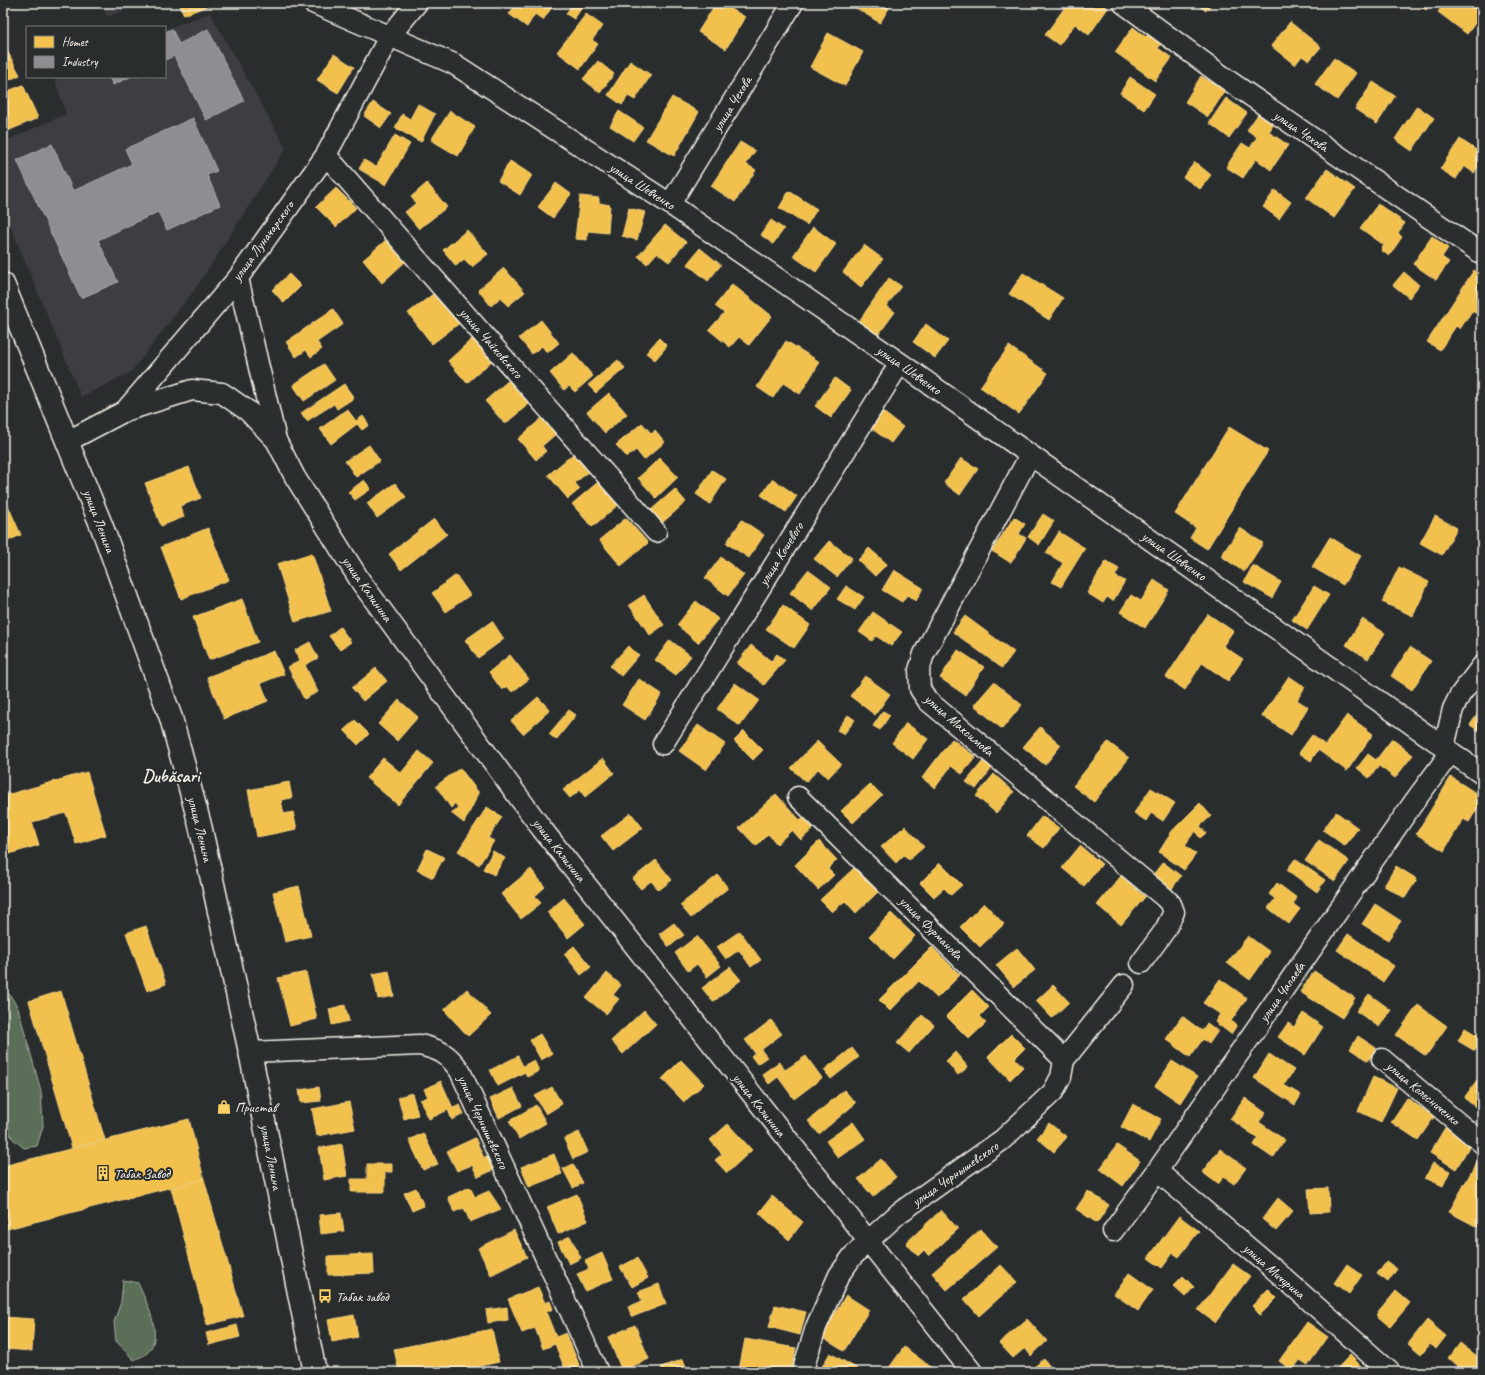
<svg xmlns="http://www.w3.org/2000/svg" width="1485" height="1375" font-family="Caveat,sans-serif">
<style>
.built{fill:#3d3d42}
.green{fill:#5a6e59;stroke:#a7b0a0}
.homes{fill:#f2c14e;stroke:#f3cf7c}
.industry{fill:#8d8d92;stroke:#acabac}
.lines{fill:none;stroke-linecap:round;stroke-linejoin:round}
.minor-casing{stroke:#f4f1e8;stroke-width:23}
.tertiary-casing{stroke:#f4f1e8;stroke-width:25}
.minor{stroke:#2a2d2e;stroke-width:20}
.tertiary{stroke:#2a2d2e;stroke-width:22}
.labels{text-anchor:middle;dominant-baseline:central;stroke-width:4;stroke-linejoin:round;paint-order:stroke}
.street-label{font-size:14px;fill:#f4f1e8;stroke:#2a2d2e}
.poi-label{font-size:14px;fill:#f4f1e8;stroke:#2a2d2e;text-anchor:start}
.district-label{font-size:18px;font-weight:bold;fill:#f4f1e8;stroke:#2a2d2e}
</style>
<rect width="100%" height="100%" fill="#2a2d2e"/>
<filter id="ink" filterUnits="userSpaceOnUse"><feTurbulence type="fractalNoise" baseFrequency=".025" numOctaves="2"/><feDisplacementMap in="SourceGraphic" scale="8" xChannelSelector="R" yChannelSelector="G"/><feConvolveMatrix kernelMatrix="1 2 1 2 8 2 1 2 1" color-interpolation-filters="sRGB"/></filter>
<g filter="url(#ink)">
<!-- built -->
<path class="built" d="M102,3h33l1,3 -29,11z
M210,13l76,135 -88,137 -67,87 -50,25 -78,-189v-66l63,-28 -12,-37h111v-48z"/>
<!-- green -->
<path class="green" d="M3,990l7,5 8,13 23,83 2,35 -6,20 -13,2 -12,-10 -9,-22z
M123,1280l15,3c8,19 26,51 10,69 -3,4 -9,5 -14,8l-18,-19 -2,-19 7,-20z"/>
<!-- homes -->
<path class="homes" d="M179,3h30l1,2 -26,10z
M517,3h38l-12,17 -8,-6 -8,13 -18,-13z
M570,3h15l-11,16 -8,-5 6,-10z
M716,3h5l24,14 -19,32 -28,-17z
M848,3h44l-12,20z
M1068,3h33l7,5 -19,27 -14,-11 -16,21 -14,-10z
M1195,3h17l-6,8z
M1417,3h14l-5,7z
M1445,3h37v11l-15,20 -29,-22z
M586,14l17,12 -11,14 6,4 -18,25 -23,-17z
M1290,22l31,25 -12,14 -7,-5 -7,9 -24,-19z
M1133,27l13,10 3,-4 13,10 -4,5 14,10 -17,23 -40,-29z
M828,33l35,19 -18,34 -35,-19z
M3,43l17,32 -17,8z
M334,54l20,13 -16,26 -21,-13z
M1334,58l22,15 -19,27 -22,-16z
M598,61l16,13 -14,19 -17,-14z
M630,61l21,14 -16,25 -7,-4 -6,9 -14,-10z
M1201,76l24,15 -17,26 -23,-15z
M1130,77l25,17 -11,16 -24,-17z
M1373,82l22,14 -18,28 -22,-15z
M23,85l15,33 -35,15v-40z
M672,97l27,15 -25,44 -28,-16z
M1226,98l21,15 -18,25 -20,-15z
M373,102l18,12 -10,14 -17,-12z
M418,104l17,10 -14,28 -26,-14 7,-14 8,5z
M1417,106l17,12 -22,33 -17,-12z
M1261,110l15,10 -7,12 19,13 -17,25 -15,-11 -13,19 -17,-11 16,-24 8,5 7,-11 -10,-7z
M450,111l25,16 -17,29 -27,-16z
M619,111l24,16 -10,14 -23,-15z
M395,135l15,9 -24,41 -27,-16 5,-9 12,7z
M1460,139l22,15v7l-8,12 -10,-7 -8,13 -16,-10z
M740,142l15,9 -9,13 10,6 -21,32 -24,-16z
M510,161l22,14 -12,20 -22,-14z
M1195,162l16,13 -11,14 -17,-12z
M1327,169l28,20 -21,29 -28,-20z
M427,183l20,24 -28,22 -14,-17 11,-9 -5,-6z
M556,183l15,11 -18,24 -15,-11z
M336,188l20,20 -20,19 -20,-20z
M1275,190l16,12 -12,17 -16,-12z
M789,191l28,18 -10,16 -28,-17z
M580,196l19,2v5l11,2 -2,28 -20,-2 -1,9 -12,-1z
M1378,204l27,19 -7,10 4,4 -13,19 -8,-6 3,-5 -24,-17z
M629,208l16,4 -8,28 -15,-4z
M771,220l13,9 -11,15 -12,-9z
M665,225l21,17 -17,20 -12,-9 -10,11 -9,-8z
M813,227l23,17 -20,28 -23,-16z
M467,230l21,24 -16,13 -8,-8 -8,7 -13,-16z
M1432,236l16,12 -6,9 7,5 -13,18 -23,-16z
M387,239l19,22 -24,22 -19,-23z
M864,245l19,14 -22,28 -18,-15z
M700,248l21,17 -13,16 -21,-17z
M504,268l21,24 -17,14 -7,-9 -10,9 -13,-16z
M1474,270l8,5v42l-10,-6 -12,18 -4,-3 -16,24 -13,-8z
M1404,272l15,13 -10,13 -16,-13z
M1023,273l40,25 -14,22 -40,-26z
M289,274l12,12 -17,17 -12,-13z
M889,278l12,8 -14,20 8,6 -19,26 -19,-14z
M732,284l40,32 -23,29 -10,-8 -9,10 -21,-17 15,-17 -9,-7z
M437,291l24,31 -29,22 -24,-31z
M333,309l10,15 -26,18 5,7 -11,8 -5,-7 -10,7 -10,-15z
M541,320l18,23 -12,10 -5,-7 -10,8 -13,-16z
M926,324l22,17 -13,17 -22,-16z
M474,337l20,22 -27,24 -19,-22z
M659,338l8,8 -12,14 -9,-7z
M786,341l34,21 -20,32 -17,-11 -10,15 -16,-11z
M1009,346l39,27 -29,41 -39,-27z
M573,353l20,23 -18,16 -6,-6 -5,4 -14,-17z
M618,360l7,8 -29,25 -8,-8z
M324,364l11,16 -31,21 -11,-16z
M835,378l16,12 -20,28 -16,-12z
M510,379l20,24 -25,21 -20,-23z
M344,384l10,14 -17,11 -3,-5 -27,17 -6,-8z
M609,393l18,21 -22,19 -18,-21z
M347,409l9,12 7,-5 6,9 -7,5 -5,-6 -26,20 -11,-15z
M879,409l24,18 -12,16 -24,-18z
M542,418l14,16 -14,12 4,5 -10,9 -18,-21z
M642,423l10,11 3,-4 10,12 -21,18 -8,-10 -9,7 -11,-12z
M1229,427l39,24 -61,98 -17,-11 6,-10 -21,-14z
M369,445l11,16 -24,16 -11,-16z
M573,454l15,18 -13,11 5,6 -12,10 -20,-24z
M660,458l18,19 -22,21 -18,-20z
M961,458l17,11 -18,26 -16,-12z
M189,467l12,31 -21,8 4,11 -23,9 -16,-43z
M712,470l14,9 -16,25 -14,-10z
M773,479l24,17 -11,16 -25,-17z
M364,480l7,9 -16,11 -7,-8z
M598,482l20,23 -26,22 -20,-23z
M395,483l11,14 -29,21 -10,-15z
M675,489l11,13 -24,21 -11,-13z
M3,494l18,41 -18,8z
M1043,514l11,7 -15,24 -11,-8z
M1435,516l22,12 -15,27 -22,-12z
M1014,517l11,7 -6,10 7,4 -15,25 -19,-12z
M626,518l22,25 -27,23 -22,-26z
M434,519l13,15 -46,36 -12,-16z
M742,520l22,15 -15,23 -23,-15z
M208,528l21,52 -48,19 -20,-52z
M1240,528l23,15 -19,29 -23,-16z
M1059,532l26,16 -24,39 -9,-5 11,-19 -17,-10z
M1330,537l31,19 -18,29 -31,-18z
M829,541l23,17 -15,19 -23,-18z
M869,548l18,16 -12,12 -17,-16z
M312,553l19,58 -36,11 -18,-58z
M721,557l23,18 -16,21 -23,-18z
M1106,561l13,8 -4,7 10,5 -12,20 -6,-4 -4,6 -16,-10z
M1253,565l28,17 -9,16 -28,-16z
M1399,567l30,15 -16,34 -31,-14z
M808,570l23,17 -18,24 -23,-18z
M894,570l29,18 -7,13 -9,-6 -5,7 -20,-12z
M456,575l14,20 -24,17 -14,-19z
M1154,580l15,10 -24,38 -25,-16 11,-17 10,6z
M846,586l18,11 -9,13 -18,-11z
M1314,586l15,9 -22,35 -15,-10z
M644,595l20,30 -14,10 -21,-30z
M242,599l16,43 -49,18 -16,-43z
M696,601l22,18 -20,24 -21,-18z
M783,605l27,20 -16,23 -28,-19z
M873,612l29,20 -11,14 -15,-10 -4,5 -13,-9z
M1208,614l25,17 -10,15 20,13 -15,22 -26,-18 -17,27 -19,-13z
M965,616l49,36 -12,16 -49,-36z
M1362,619l23,14 -17,26 -22,-14z
M492,621l12,18 -26,19 -13,-18z
M340,627l11,15 -11,8 -11,-14z
M670,640l21,16 -15,19 -21,-15z
M310,642l8,16 -13,7 13,27 -14,7 -16,-32 12,-6 -5,-11z
M751,645l20,16 6,-7 8,6 -21,25 -27,-22z
M628,646l11,9 -18,21 -11,-10z
M1410,647l21,14 -19,29 -21,-14z
M958,650l26,17 -19,28 -25,-17z
M274,651l10,23 -23,9 7,18 -44,18 -17,-42z
M510,655l19,24 -17,13 -5,-6 -5,4 -13,-18z
M376,668l11,13 -24,20 -11,-13z
M865,676l25,18 -15,21 -25,-19z
M1289,676l16,11 -8,13 11,7 -17,28 -29,-19z
M639,679l23,15 -17,26 -23,-15z
M994,682l28,23 -20,24 -28,-24z
M735,683l24,17 -19,26 -23,-17z
M538,697l12,13 -27,24 -12,-13z
M399,700l19,17 -21,24 -19,-17z
M1482,707v26l-12,-8z
M569,710l7,5 -20,25 -7,-6z
M883,711l7,4 -10,15 -7,-4z
M848,715l7,5 -11,14 -7,-4z
M1347,715l26,19 -26,37 -29,-21 -7,11 -12,-8 13,-18 13,10z
M355,720l14,14 -11,11 -14,-15z
M906,723l22,16 -15,20 -21,-16z
M698,725l27,19 -19,26 -27,-19z
M1040,727l21,18 -16,20 -22,-18z
M744,731l19,19 -10,10 -19,-19z
M952,739l24,18 -14,17 -11,-8 -16,22 -13,-10z
M1392,739l21,16 -18,23 -16,-12 -10,12 -12,-10 11,-14 8,6z
M817,741l24,23 -13,14 -10,-9 -12,13 -15,-14z
M1108,742l21,16 -35,44 -21,-16z
M419,751l14,12 -35,42 -32,-27 17,-20 18,15z
M603,758l11,15 -29,24 -5,-7 -10,8 -7,-8z
M983,761l9,7 -16,21 -10,-7z
M460,768l19,25 -15,30 -13,-10 7,-5 -3,-5 -4,5 -15,-22z
M87,772l19,63 -30,9 -10,-31 -34,9 7,23 -36,11v-60z
M994,774l20,18 -18,21 -20,-17z
M1451,777l31,20v4l-13,21 -6,-3 -19,32 -28,-17z
M289,782l3,16 -11,2 3,14 9,-2 4,17 -40,8 -9,-47z
M870,784l12,11 -29,28 -12,-12z
M1151,788l24,15 -12,18 -12,-8 -5,8 -12,-8z
M776,794l24,26 5,-4 10,11 -14,13 -9,-10 -15,14 -9,-10 -12,12 -17,-18z
M1200,803l11,13 -11,10 6,7 -6,5 -5,-7 -10,14 11,9 -12,16 -25,-18 13,-21z
M487,807l15,10 -14,21 6,3 -15,24 -21,-14z
M1336,812l22,16 -13,18 -22,-16z
M631,813l12,15 -30,23 -12,-15z
M1042,816l17,12 -15,20 -17,-12z
M905,826l19,21 -15,13 -5,-5 -8,8 -15,-16z
M1319,840l30,21 -14,20 -30,-20z
M819,841l18,19 -9,9 6,6 -16,15 -23,-25z
M1482,843v14l-6,-4z
M1080,846l22,18 -18,22 -22,-18z
M427,849l17,8 -11,21 -16,-8z
M493,851l12,7 -11,17 -11,-6z
M1295,859l30,21 -8,12 -30,-22z
M656,860l16,20 -13,10 -8,-9 -10,8 -9,-10z
M1163,862l18,14 -10,14 -19,-14z
M940,863l22,22 -11,10 -7,-7 -10,9 -14,-14z
M1396,866l21,13 -12,19 -21,-12z
M855,867l23,25 -22,21 -11,-12 -13,11 -12,-12z
M531,869l14,18 -10,9 6,7 -20,16 -20,-25z
M718,875l10,13 -37,30 -11,-13z
M1121,876l24,21 -24,28 -24,-20z
M1277,883l20,15 -4,6 7,5 -11,15 -21,-16 7,-9 -6,-5z
M299,886l12,50 -26,6 -12,-50z
M564,898l21,26 -17,14 -21,-26z
M984,903l20,21 -24,23 -20,-20z
M1375,904l26,17 -13,19 -26,-16z
M891,913l24,23 -22,23 -24,-23z
M674,923l10,12 -15,12 -10,-13z
M146,926l20,58 -19,7 -21,-58z
M740,931l21,29 -10,7 -12,-17 -13,9 -9,-12z
M1348,934l46,32 -11,16 -46,-32z
M697,936l24,30 -14,11 -10,-13 -9,7 -13,-18z
M1248,936l22,16 -20,28 -23,-17z
M574,946l17,21 -10,8 -17,-21z
M932,947l28,28 -23,23 -18,-17 -29,30 -11,-11z
M1017,948l18,22 -21,17 -18,-22z
M730,967l11,13 -28,22 -11,-14z
M389,971l5,25 -16,3 -5,-25z
M1314,971l41,27 -13,20 -42,-26z
M306,972l11,47 -27,7 -12,-48z
M607,973l14,12 -8,10 6,4 -13,15 -20,-16z
M1220,979l27,19 -16,23 6,4 -6,9 -16,-12 5,-8 -17,-11z
M1053,985l16,17 -17,16 -16,-17z
M467,989l24,26 -23,21 -24,-26z
M972,990l17,17 -9,9 6,7 -17,16 -23,-23z
M61,991l44,149 -33,8 -43,-147z
M1369,994l22,16 -12,17 -23,-16z
M345,1005l4,16 -17,4 -3,-16z
M1418,1005l29,21 -21,30 -30,-21z
M644,1010l12,14 -33,30 -12,-13z
M1303,1013l20,14 -18,28 -27,-18 10,-14 6,4z
M922,1015l12,10 -25,28 -12,-10z
M1182,1016l20,15 5,-8 11,8 -9,13 -6,-5 -13,18 -24,-18z
M771,1020l11,14 -21,16 6,7 -10,7 -6,-8 4,-3 -10,-13z
M1465,1028l17,10 -7,13 -17,-10z
M540,1034l12,20 -11,6 -11,-20z
M1011,1034l14,14 -10,10 8,9 -13,13 -22,-23z
M1358,1036l18,12 -8,13 -18,-12z
M852,1048l7,9 -28,22 -7,-9z
M955,1052l13,15 -10,8 -12,-14z
M1269,1054l25,16 -10,15 17,10 -6,10 -41,-27z
M518,1056l5,10 11,-6 5,11 -12,6 -2,-5 -27,14 -8,-16z
M806,1056l16,22 -28,21 -16,-22 -9,7 -7,-10 17,-12 6,8z
M681,1060l23,24 -20,18 -22,-23z
M1172,1061l25,16 -17,26 -25,-17z
M1482,1073v39l-18,-14z
M1373,1077l24,11 -16,34 -23,-11z
M441,1081l12,27 7,-3 4,9 -12,6 -4,-10 -19,9 -9,-19 8,-3 -4,-8z
M319,1087l2,14 -20,2 -2,-13z
M552,1087l10,17 -16,10 -11,-18z
M513,1088l9,18 -23,12 -9,-19z
M844,1090l12,13 -37,31 -11,-13z
M412,1093l6,22 -14,4 -6,-22z
M1245,1098l21,15 -7,9 26,18 -12,18 -19,-13 4,-7 -28,-19z
M1407,1098l27,19 -16,23 -27,-18z
M349,1102l6,27 -38,7 -5,-27z
M1133,1104l28,15 -12,23 -28,-15z
M536,1105l10,18 -27,16 -10,-18z
M189,1119l15,60 -201,51v-64z
M853,1122l12,17 -27,19 -12,-17z
M1049,1123l18,14 -13,15 -17,-14z
M728,1124l24,26 -25,23 -12,-13 7,-6 -12,-14z
M1446,1126l26,16 -16,27 -26,-16z
M579,1132l9,20 -15,7 -9,-20z
M423,1133l15,31 -15,6 -14,-30z
M475,1138l9,20 8,-3 6,13 -20,9 -6,-12 -15,6 -10,-20z
M342,1144l5,32 -23,4 -5,-32z
M1117,1145l23,16 -17,25 -23,-17z
M1220,1149l26,19 -12,16 -10,-7 -6,7 -16,-12z
M554,1154l8,20 -33,13 -8,-20z
M1479,1158l3,2v67l-1,2 -32,-17z
M881,1159l15,18 -23,20 -15,-18z
M1433,1163l17,8 -7,15 -18,-8z
M367,1164h25v8h-7v20h-34v-13h16z
M573,1164l10,19 -10,5 -10,-19z
M204,1179l39,137 -36,9 -36,-137z
M470,1187l5,10 14,-6 12,18 -31,13 -6,-14 -10,4 -6,-15z
M416,1188l8,18 -12,5 -8,-18z
M1328,1188l1,24 -19,1 -2,-24z
M1088,1191l21,14 -12,18 -21,-14z
M577,1194l11,27 -30,13 -11,-27z
M772,1196l31,26 -14,18 -30,-27z
M1278,1198l15,13 -17,20 -14,-12z
M941,1210l17,19 -29,27 -5,-6 -6,6 -12,-13z
M341,1213l3,18 -23,3 -2,-19z
M1179,1216l20,15 -20,26 -6,-4 -11,15 -14,-10z
M981,1229l16,18 -50,43 -15,-17z
M514,1230l13,27 -36,18 -13,-27z
M570,1236l11,22 -12,6 -11,-22z
M602,1253l11,26 -28,12 -8,-17 12,-5 -4,-8z
M373,1254l1,19 -46,2v-19z
M637,1258l11,20 -16,9 -12,-20z
M1386,1261l11,8 -9,13 -11,-8z
M1233,1264l17,12 -35,47 -17,-13z
M1347,1264l15,11 -13,19 -15,-11z
M1001,1265l16,17 -38,34 -15,-17z
M1129,1273l24,17 -15,21 -24,-17z
M1183,1276l11,11 -9,10 -12,-11z
M659,1284l7,20 -34,13 -4,-10 14,-6 -4,-9z
M538,1287l7,16 5,-2 3,8 -7,3 10,25 10,-4 16,39h-16l-11,-28 -12,5 -8,-21 -13,5 -14,-34z
M1268,1289l9,9 -17,17 -8,-9z
M1396,1291l14,12 -20,24 -14,-12z
M846,1295l23,15 -25,41 -23,-14z
M775,1305l31,7 -6,23 -31,-8z
M507,1307l1,13 -20,3 -2,-13z
M354,1315l4,22 -26,5 -4,-22z
M3,1317l31,2 -2,32 -28,-2 -1,9z
M1027,1319l20,22 -16,15 -6,-8 -12,10 -14,-15z
M1427,1320l19,16 -10,13 -6,-5 -9,11 -13,-11z
M1307,1322l21,15 -20,28 -8,-5 -8,11 -13,-10z
M237,1325l3,12 -31,8 -3,-12z
M635,1325l14,34 -27,12 -14,-34z
M492,1329l7,33 -47,10h-53l-5,-23z
M745,1339l51,9 -5,24 -26,-4 -26,2z
M1460,1343l22,17v8l-3,4h-25l4,-6 -9,-8z
M904,1347l27,20 -4,5h-41z
M830,1353l33,19h-44z
M1350,1355l17,17h-33z
M683,1359l5,13h-25l-2,-5z
M1044,1359l10,13h-26z"/>
<!-- industry -->
<path class="industry" d="M172,29l7,15 29,-15 36,72 -38,19 -32,-64 -9,4v-28z
M109,77h21l-17,8z
M193,118l24,53 -10,4 13,30 -53,25 -9,-18 -60,28 20,42 -37,16 -64,-138 35,-16 21,47 59,-27 -7,-15z"/>
<g class="lines">
<defs>
<path id="minor" d="M313,3l141,61 216,140 230,159 582,411
M1123,3l109,80 250,171
M326,155l330,377
M670,204l123,-201
M238,278l38,162 19,37 66,105 181,247 430,543
M125,411l67,-21 30,3 26,18 27,28
M68,441l57,-30 113,-133 88,-123 63,-118 28,-34
M1030,455l-106,199 -5,16 1,19 8,12 236,196 7,7 3,8 -9,18 -24,33
M663,744l237,-381
M1444,747l9,-38 7,-14 22,-29
M798,797l266,263
M250,1052l170,-7c21,5 28,9 40,26l138,301
M1382,1059l100,84
M1157,1171l119,100 114,101
M1113,1231l44,-60 257,-369 37,-50
M803,1372l2,-9 11,-36 23,-52 13,-18 15,-15 32,-29 103,-73 51,-48 8,-15 3,-17 60,-75"/>
<path id="tertiary" d="M3,284l99,243 69,191 29,107 50,227 65,320"/>
</defs>
<!-- minor casing -->
<use href="#minor" class="minor-casing"/>
<!-- tertiary casing -->
<use href="#tertiary" class="tertiary-casing"/>
<!-- minor -->
<use href="#minor" class="minor"/>
<!-- tertiary -->
<use href="#tertiary" class="tertiary"/>
</g>
</g>
<!-- icons -->
<defs>
<symbol id="shop-bare" viewBox="-9 -9 18 18"><path d="M-5-2.5h2.3a2.7 3.5 0 0 1 5.4 0H5L5.5 6h-11ZM-1.5-2.5h3a1.5 2.3 0 0 0-3 0Z" fill="#ffd166" stroke="#2a2d2e" stroke-width="2.5" paint-order="stroke"/></symbol>
<symbol id="building-bare" viewBox="-9 -9 18 18"><path d="M-4-6H4V6H1V3H-1V6H-4ZM-2.5-4.3h1.7v1.8h-1.7ZM.8-4.3h1.7v1.8H.8ZM-2.5-1h1.7V.8h-1.7ZM.8-1h1.7V.8H.8Z" fill="#ffd166" stroke="#2a2d2e" stroke-width="2.5" paint-order="stroke"/></symbol>
<symbol id="bus-bare" viewBox="-9 -9 18 18"><path d="M-5-6H5V4H4V6H2V4H-2V6H-4V4H-5ZM-3.5-4V0h7V-4ZM-3.5 1.2v1.5H-2V1.2ZM2 1.2v1.5H3.5V1.2Z" fill="#ffd166" stroke="#2a2d2e" stroke-width="2.5" paint-order="stroke"/></symbol>
</defs>
<g fill-rule="evenodd">
<use href="#shop-bare" x="214" y="1097" width="20" height="20"/>
<use href="#building-bare" x="93" y="1163" width="20" height="20"/>
<use href="#bus-bare" x="315" y="1286" width="20" height="20"/>
</g>
<g class="labels">
<!-- street labels -->
<g class="street-label">
<text transform="translate(732 104) rotate(-58)">улица Чехова</text>
<text transform="translate(1301 131) rotate(34)">улица Чехова</text>
<text transform="translate(642 186) rotate(33)">улица Шевченко</text>
<text transform="translate(263 241) rotate(-54)">улица Луначарского</text>
<text transform="translate(491 343) rotate(49)">улица Чайковского</text>
<text transform="translate(909 370) rotate(35)">улица Шевченко</text>
<text transform="translate(99 521) rotate(69)">улица Ленина</text>
<text transform="translate(781 554) rotate(-58)">улица Кошевого</text>
<text transform="translate(1174 556) rotate(35)">улица Шевченко</text>
<text transform="translate(367 589) rotate(55)">улица Калинина</text>
<text transform="translate(959 725) rotate(41)">улица Максимова</text>
<text transform="translate(200 829) rotate(76)">улица Ленина</text>
<text transform="translate(559 850) rotate(52)">улица Калинина</text>
<text transform="translate(931 928) rotate(45)">улица Фурманова</text>
<text transform="translate(1282 992) rotate(-55)">улица Чапаева</text>
<text transform="translate(1423 1093) rotate(40)">улица Колесниченко</text>
<text transform="translate(759 1105) rotate(52)">улица Калинина</text>
<text transform="translate(483 1122) rotate(65)">улица Чернышевского</text>
<text transform="translate(271 1157) rotate(79)">улица Ленина</text>
<text transform="translate(955 1174) rotate(-35)">улица Чернышевского</text>
<text transform="translate(1274 1271) rotate(41)">улица Мичурина</text>
</g>
<!-- poi labels -->
<g class="poi-label">
<text x="235" y="1107">Пристав</text>
<text x="114" y="1173">Табак Завод</text>
<text x="336" y="1296">Табак завод</text>
</g>
<!-- district labels -->
<g class="district-label">
<text x="171" y="776">Dubăsari</text>
</g>
</g>
<!-- margin -->
<rect width="1485" height="1375" fill="none" stroke="#2a2d2e" stroke-width="16"/>
<rect x="8" y="8" width="1469" height="1359" fill="none" stroke="#f4f1e8" stroke-width="1.5" filter="url(#ink)"/>
<!-- legend -->
<rect x="26" y="26" width="140" height="52" fill="#2a2d2e" stroke="#7b7b78"/>
<rect x="34" y="36" width="20" height="12" fill="#f2c14e" stroke="#7b7b78"/>
<text x="62" y="46" font-size="12" fill="#f4f1e8">Homes</text>
<rect x="34" y="56" width="20" height="12" fill="#8d8d92" stroke="#7b7b78"/>
<text x="62" y="66" font-size="12" fill="#f4f1e8">Industry</text>
</svg>
